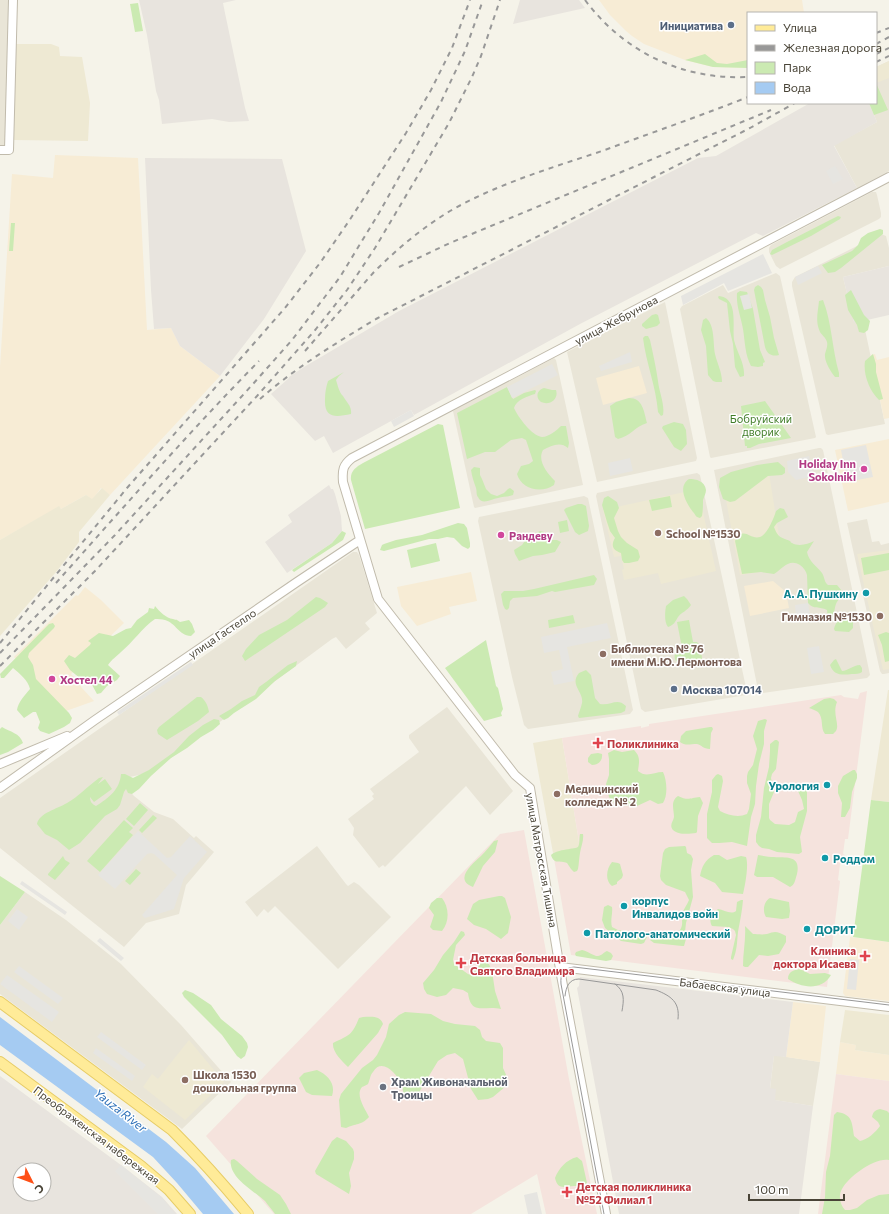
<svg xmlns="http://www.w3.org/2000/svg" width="889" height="1214" font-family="Commissioner,sans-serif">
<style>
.residential{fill:#e9e5d7}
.commercial{fill:#f7ecd5}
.industrial{fill:#e8e4de;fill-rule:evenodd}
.education{fill:#eee9d3}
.medical{fill:#f5e3dd}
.green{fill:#cbeab2}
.parking{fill:#e6e5e1}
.water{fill:#a5cbf2}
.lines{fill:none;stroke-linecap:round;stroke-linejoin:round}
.minor-casing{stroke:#c1bbac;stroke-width:10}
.major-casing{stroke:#e7cc66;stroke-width:12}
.minor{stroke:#fff;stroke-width:8}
.major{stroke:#ffeb98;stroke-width:10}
.tram{stroke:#989898;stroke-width:1}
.rail{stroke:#989898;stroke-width:2;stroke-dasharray:5 5;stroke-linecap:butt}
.service-dot{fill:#5c6f8a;stroke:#fff;stroke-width:1.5}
.hotel-dot{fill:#d1479c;stroke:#fff;stroke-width:1.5}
.education-dot{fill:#8d6e63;stroke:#fff;stroke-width:1.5}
.culture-dot{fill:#0f9aa8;stroke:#fff;stroke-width:1.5}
.health-dot{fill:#e0444e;stroke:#fff;stroke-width:1.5}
.worship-dot{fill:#6b7280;stroke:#fff;stroke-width:1.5}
.labels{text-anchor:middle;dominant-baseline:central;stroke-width:3;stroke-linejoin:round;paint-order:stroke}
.service-label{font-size:11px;font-weight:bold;fill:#4e5e75;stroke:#fff;text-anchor:end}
.street-label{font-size:11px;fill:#494437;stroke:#fff}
.park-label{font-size:11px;fill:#407d28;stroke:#fff}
.hotel-label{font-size:11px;font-weight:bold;fill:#b23c85;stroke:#fff;text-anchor:start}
.education-label{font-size:11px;font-weight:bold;fill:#785e54;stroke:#fff;text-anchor:start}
.culture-label{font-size:11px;font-weight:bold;fill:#0d838f;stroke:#fff;text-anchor:start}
.health-label{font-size:11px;font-weight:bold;fill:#be3a42;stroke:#fff;text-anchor:start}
.worship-label{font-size:11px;font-weight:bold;fill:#5b616d;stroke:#fff;text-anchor:start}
.water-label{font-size:12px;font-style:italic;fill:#2d70b8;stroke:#fff}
</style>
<rect width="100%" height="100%" fill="#f5f3e9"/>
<!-- residential -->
<path class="residential" d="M0,0h11l-5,144 -3,2h-3z
M889,61v110l-32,17 -23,-43 43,-23 -8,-19h7v-36z
M872,192h4l1,3 4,18v4l-2,2 -99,50 -4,-3 -7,-14v-4l2,-3z
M881,234l5,2 3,12v18l-46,11 11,45 9,-2 22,104 -57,11 -2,-1 -34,-148v-4l3,-5z
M776,273l4,3 36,161 -1,1 -104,20 -1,-1 -30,-148 2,-3 41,-21 5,8z
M665,302l32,156 -1,3 -99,21 -30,-130z
M554,358l2,2 27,125 -108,23 -1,-1 -21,-96z
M819,448h2l2,2 47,225 -3,3 -104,15 -5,-3 -44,-220z
M697,473l3,2 47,217 -1,3 -101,17 -4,-3 -45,-213 1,-3z
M584,496l4,2 45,212 -3,4 -102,15 -4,-4 -12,-48 -34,-156 1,-4z
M867,519l5,23 7,-1 2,4 8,-2v130l-5,1h-2l-2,-3 -33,-148z
M353,552h4l2,3 18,58 -12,10 5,6 -24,20 -10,-12 -4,2 -180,133 -22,5 -7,7 11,12 20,16 19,7 21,19 2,-2 18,16 -28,33 -7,29 -33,9 -22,24 -124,-99v-50z
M447,707l66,84 -23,24 -24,-29 -81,81 -2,-2 -4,3 -26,-33 1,-7 -6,-9 26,-20 -2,-3 2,-2 -4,-5 49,-37 -10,-14v-3z
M317,846l29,38 2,2 6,-4 5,3 32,32 -53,52 -63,-63 -7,7 -4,-4 -7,8 -12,-15z
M25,892l41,28 55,44 60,61 50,57 -49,47 -182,-135v-69z
M774,1055l46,7 -7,44 -39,-6 -4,-11z"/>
<!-- commercial -->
<path class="commercial" d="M599,0h203l2,13h-56v55l-35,-1 -28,-7 -41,-16 -12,-8 -6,-5 -16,-16z
M55,155l83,3 9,172 24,-2 9,18 40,30 -110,119 -9,-7 -9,12 -6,-5 -25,14 -2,-2 -59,33v-173l12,-193 41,4z
M875,354l2,6 12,-3v61l-5,1 -13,-64z
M639,366l8,27 -44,12 -7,-27z
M889,439v63l-41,9 -13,-61z
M471,572l6,29 -28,6 2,7 -34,12 -16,-20 -4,-19z
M773,581l13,11 3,16 -39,8 -6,-30z
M85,587l16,13 23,23 -53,51 10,10v3l13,14 -28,10 -52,-54 62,-62 2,1z
M850,937l39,5v59l-44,-5 -2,-3z
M793,1002l33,4 -6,56 -34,-5z
M840,1042l16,3 -1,5 34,5v26l-53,-7z"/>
<!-- industrial -->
<path class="industrial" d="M139,0h97l-13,3 2,10 20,95 4,13 -20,1 -17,-3 -50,5 -3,-24 -3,-9 -9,-56z
M520,0h59l6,8 -72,16z
M810,103h59l8,19 -43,24 23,42 -94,48 -7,-3 -176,91 -166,91 -3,-5 -78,43 -9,-17 -9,5 -44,-47 18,-16v-1l15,-10 95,-56 299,-153 18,-2z
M145,158l137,1 24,92 -42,68 -44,57 -40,-30 -9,-18 -17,1 -3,-39z
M889,266v49l-35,8 -11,-46z
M329,485l2,4h2l2,5 6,22 1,15 -10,12 -45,30 -22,-31 27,-20 -4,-7z
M580,977l213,25 -7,55 -12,-1 -4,32 6,1 -1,11 38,6 -14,108h-180l-42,-226 2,-2z
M0,1076l125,92 37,29 15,17h-177zM20,1170h24v24h-24z"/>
<!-- education -->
<path class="education" d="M16,44h35l8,3 1,9 22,1 8,46 -2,38 -74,-1z
M889,61v17l-13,5v-16z
M769,473l13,82 -9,15 -33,5 -17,-91z
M102,488l8,7 -31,37v10l-22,29 -57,65v-96l59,-34 2,3 25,-14 6,4z
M698,489l18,82 -55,13 -3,-11 -34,7 -2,-10 2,-1 -3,-13 -7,1 -11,-47z
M889,550v119l-6,1 -26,-116z
M888,690h1v112l-18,-2z
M562,738l18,110 -27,5 -20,-110z
M845,1010l44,5v40l-34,-5 1,-5 -16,-3z
M189,1040l35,42 -39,38 -42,-33 9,-13 6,5z"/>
<!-- medical -->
<path class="medical" d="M867,691l-19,148h-3l-2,15 2,1 -1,9h-4l-2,16 2,1 -13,106 -256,-32 -18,-102 27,-5 -18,-110 79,-12v2l8,-2v-2l192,-29 3,2 14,2 2,-6z
M524,830l45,249 28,135h-51l-9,-40 -66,40h-197l-68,-78 294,-302z
M836,1074l53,7v133h-71z"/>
<!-- green -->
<path class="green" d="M138,3l5,28 -8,1 -5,-28z
M705,54l12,9 10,1 21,-4v8l-35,-1 -28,-7z
M876,83l12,27 -14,5 -5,-12h7z
M838,216l3,1 -1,2 -29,17 -39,19 -2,-1 2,-4 15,-8 43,-22z
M11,223h4l-2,28h-4z
M880,229l3,1v4l-42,34 -6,4 -7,1 -6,-8 30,-14 6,-6 3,-7 7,-5z
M758,285l3,2 2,3 2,10 5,17 4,21 5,17c-7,2 -12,-1 -14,-8l-11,-57 1,-3z
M851,290l13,25 6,6 -2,9 -4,3 -5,-1 -2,-7 -9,-15 -3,-15z
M740,291l7,1 6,17 7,41 5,12 -2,1v3l-5,1 -7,-1c-6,-11 -6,-24 -8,-37 -2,-12 -7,-23 -6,-36z
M719,296c20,2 13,31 15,44 3,13 11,23 10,36l-4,1 -5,-10 -2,-23 -3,-13 -3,-28 -8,-4 -1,-2z
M823,300c9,23 9,49 16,73v4h-4c-4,-5 -11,-16 -10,-23 1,-4 3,-8 2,-12 -1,-4 -5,-7 -7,-10 -5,-11 -2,-20 -1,-31z
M656,314l2,1 2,8 -3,3 -11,3 -4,-3v-2l10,-9z
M706,318c9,7 7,25 9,36 2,9 7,18 7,28h-6l-3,-1 -5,-6 -2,-29 -5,-16 2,-10z
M645,336h3l2,4c3,14 6,27 8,41 1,11 7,23 5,34l-2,1 -3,-4c-2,-26 -12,-49 -15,-74z
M873,354l3,10v8l7,27 -4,1c-10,-10 -16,-26 -14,-39z
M344,372l-5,4 -3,4c2,6 3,12 7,16 4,7 9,10 8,18 -15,3 -27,5 -26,-15 0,-6 1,-12 3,-18z
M507,387l6,12 11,-6 11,-3 1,1 -1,3c-7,2 -19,6 -21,14 4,9 18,28 28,29 7,0 15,-7 19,-11h5l3,17 -1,5c-8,-7 -17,-2 -25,2 -6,11 4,23 12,31l-1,4c-13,9 -33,4 -37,-11l4,-8 8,-2 4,-3 -7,-21 -4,-2 -11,2 -16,12h-10l-18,7 -10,-46z
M544,388l8,2h4c3,9 -6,16 -15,12 -6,-5 -4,-12 3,-14z
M629,398c14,0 15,14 18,25 -13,4 -16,13 -29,16l-3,-2 -5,-31 6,-4z
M765,401l26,37 -32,6 -9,4h-3v-2h-2l-4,-40z
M674,422l9,2 3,6 1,14 -6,7 -7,-4 -12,-19 1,-2z
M438,424l5,1 17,83 -95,21 -14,-49c-1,-9 5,-13 12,-17z
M778,462l7,6v5l-3,2 -14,1 -33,25 -5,1 -7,-3 -4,-12 1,-9 11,-6 26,-7z
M474,467l6,1v7l2,4 4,10 5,5 6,2 7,-3 4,-4 2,-1 4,3 -1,4c-5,2 -10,1 -15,3 -7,1 -16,8 -20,-1 -2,-2 -1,-6 -2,-9 -2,-6 -4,-11 -5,-18z
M689,479c7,0 16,2 17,11 0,3 -2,7 -3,10 0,5 0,11 -1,16l-2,2c-5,-1 -4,-3 -7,-6 -7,-9 -16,-25 -4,-33z
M608,496l9,6 2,6 -5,10 4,13 3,6 6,6 11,7 2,7 -2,4 -9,2h-5l-2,-3 -1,-7c-9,-3 -10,-8 -6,-15l-5,-7 -3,-9 -5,-17 2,-7z
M670,496l2,11 -20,4 -3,-11z
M578,504h4l4,2 3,20 -1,5 -9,4 -4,-3 -11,-22 2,-2z
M780,508l4,1 4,8 -11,6 -3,4c4,11 7,10 16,14 1,1 1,2 2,2 7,4 16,1 22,-2l-7,11c2,10 10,14 15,21 3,5 2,9 6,12h9l5,6c0,6 -4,8 -6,13 -3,9 0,11 -8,19l-1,-13c-8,-4 -13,0 -19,-7l-1,-28c-1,-4 -3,-7 -7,-10 -11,-7 -18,4 -26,9l-13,-2 -19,2 -7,-33c9,-16 14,-1 25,-4 7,-2 14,-19 16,-26z
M567,520l2,11 -9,2 -2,-11z
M458,523l6,1 3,4 3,15v4l-2,2 -6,-3 -8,-8 -7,-1 -9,2h-9l-45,12 -4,-1 2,-5 2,-1 12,-4 26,-5z
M342,531l4,2 -3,7 -49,32 -2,-2 40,-27z
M540,531l4,1 2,8h11l4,2 -6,10 -13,3 -9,1 -14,5 -4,-7 -1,-4 8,-5 5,-7z
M436,543l4,18 -29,7 -4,-18z
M889,553v17l-25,5 -3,-17z
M594,575l3,4 -3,6 -39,7 -3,-1 -15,5 -24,2 -3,3 -1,7 -2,2 -2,-1 -2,-4 -2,-11 3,-3h19l11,-2z
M684,596l3,3 4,6c-4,6 -9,7 -13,12 -3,5 -4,8 -10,10 -4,-5 -3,-15 -2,-21l7,-6z
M316,597l4,1 8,5 -3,4 -80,54 -3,-5 4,-7 13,-14 28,-15z
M155,606c5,6 11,12 18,13 7,2 1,-1 7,3l9,-2 3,4 3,8 -4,4c-13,-1 -15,-13 -26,-16 -3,-1 -7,-1 -10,-1 -13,9 -22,23 -34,33 -5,5 -9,7 -13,13l12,11 -3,4 -10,6 -6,7 -4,1 -6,-11 -10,-4 -11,-9 -6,-9 5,-6 6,3 15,-13 1,-2 -3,-2 11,-8 14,3 13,-7 5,-1 6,-8 11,-8 1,-4 5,1z
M847,613h4l2,1v14l-4,4 -14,-1 -1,-2c1,-6 7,-13 13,-16z
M573,615l2,8 -26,5 -1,-8z
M689,620l4,22h4l4,5 1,12 -1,1 -19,4 -6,-3c-4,-7 1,-9 6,-13l-5,-26z
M53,623l2,3 -1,2 -25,25 -1,4 5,8 3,14 33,34 3,5 -2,5 -6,4 -15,7 -9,-3 -2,-3 2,-6 -4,-10h-3l-9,6 -7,-8c1,-8 8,-15 13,-21 -2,-9 -10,-15 -17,-21l-9,10h-3l-1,-4 49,-50z
M886,632l3,1v28l-4,1 -3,-17 -4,-10z
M486,640l10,46 2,2 5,21 -2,4 1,3 -18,5 -39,-53z
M836,659l6,12c6,0 11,-6 18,-6l2,3v4c-3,2 -6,2 -10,2 -10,1 -18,2 -22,-9l4,-5z
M297,661l-1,5 -21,15 -19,18 -22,14 -6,5 -4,2 -5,-4 12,-7 11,-8 13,-6 4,-8 7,-5 22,-17z
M586,670l5,5 4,23 5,6c11,2 17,-7 26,2l-1,5 -4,2 -42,5 -1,-2c1,-4 3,-8 4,-13 2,-11 -13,-18 -3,-30z
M197,697h4c5,4 7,9 8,15l-11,9 -31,19 -9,-6 -1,-4 2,-3z
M830,698l4,1 3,3c-5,12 3,22 -1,29l-3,3h-8c-5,-6 -1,-16 -7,-22 -3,-2 -6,-3 -9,-4l15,-9z
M214,719l5,1 1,4 -7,6 -12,7 -14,11 -16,10 -20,18 -12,13 -7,5 -4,-1 -2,-4 -2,3 -4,13 -3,4 -12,7 -25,27 -11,7 -12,-10 -12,-6 -8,-10c2,-11 20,-15 30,-21 11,-6 21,-17 32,-25l4,-1 -5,7 7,-5 7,10 -18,13 -4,-5c0,5 2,7 6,9 13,-8 24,-17 25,-32h4l8,4 16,-8 25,-18 15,-16 14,-11z
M765,719l2,1 -3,11v13l-5,20 -3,22 -1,18 -4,13 -4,29 -15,-4 -13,1h-7l-5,-5v-24l5,-22v-12l4,-5 2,-1 4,2 1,5 -5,26 2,4c8,4 18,7 27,3l2,-5 2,-15 -4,-11v-7l1,-4 5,-7 4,-16 -4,-13 5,-15z
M2,727c8,5 18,6 21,16l-15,9 -8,3v-26z
M710,727h2l1,2 -2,4 -1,16c-7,0 -8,-4 -13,-5 -7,0 -12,2 -17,-2l1,-6 5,-5z
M775,740h2l2,2 -3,27 -4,5 -1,4 3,14 -5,12v14l1,2 5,4 14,1 6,-3 3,-10 6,-3 -2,-9 -4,-9 3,-3 2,-1 4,2v22l-7,26 2,15 -3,2 -22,-2 -8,-3 -7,-1 -3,-2 -3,-4v-7l5,-18 3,-29 5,-21 1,-16v-7z
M614,750l8,2 12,-2c7,7 5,12 4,21 8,7 16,1 25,1 4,8 5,24 0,31l-5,1 -8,-4 -13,6 -20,-1 -4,-3 -4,-5 -3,-13 3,-9v-16l-1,-6z
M598,753l4,1c1,7 -4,11 -10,11l-4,-3v-4l3,-4z
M853,770h2l2,4v4l-5,14 -2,16 -5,9h-4l1,-14 -4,-10v-7l5,-10z
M678,796c10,5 12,2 22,1l3,6 -5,13 -1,16 -1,1c-7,1 -18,2 -23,-3 -4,-5 0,-8 1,-13 0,-7 -4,-16 4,-21z
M871,800l18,2v140l-36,-5z
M140,803l8,7 -14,16 -8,-7z
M153,815l4,3 -15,15 -3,-3z
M124,820l9,8 -4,4 4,3 -33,37 -13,-11z
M580,834h3c1,7 -2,12 -3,19 -1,5 -1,11 -2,16l-1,2 -3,1 -3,-3 -4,-6c-7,-3 -13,2 -16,-8 6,-6 25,-6 27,-8 2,-3 1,-9 2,-13z
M498,840l-3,12 -12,14 -10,21c-20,-7 0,-24 8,-31 5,-5 9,-10 13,-15z
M685,846l1,1 1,6 4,2 2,4 -2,11 2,27 -7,26 -1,9 1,7 -2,7h-2l-28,-3 -4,-3 9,-6 4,1 13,-1c10,-8 4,-13 7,-22 1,-4 4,-7 6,-12l-4,-8 -19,-7 -5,-5 -1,-4 3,-23 2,-4 4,-2z
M714,855h5l8,5 14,-4 5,1c3,8 -1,29 -3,37l-21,-2 -7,-9 -15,-7c2,-10 5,-16 14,-21z
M758,855c6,1 11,2 16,2 13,1 27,-2 23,17 -2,6 -2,11 -7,13l-17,-10h-16l-3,-2z
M63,856l2,4 5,3 -15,17 -7,-5v-1z
M612,862l6,1 2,1 3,11 -1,3 -5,4v2l-5,2c-7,-5 -6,-17 0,-24z
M136,869l5,4 -11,12 -5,-4z
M0,876l25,16 -25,33z
M499,896h3l3,2 6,19 -3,16 -7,6 -15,-10 -12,-4 -7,-6 6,-15 6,-4z
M437,898h5c7,9 8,23 0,33l-9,-1 -3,-3 4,-12 -5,-7 2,-5z
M770,898l19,4 1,9 -1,7 -7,1 -16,-2c-4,-6 -2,-16 4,-19z
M741,900h2c-1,12 -3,21 -5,32 -1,10 -1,19 -5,28l-2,-1v-2l5,-22 -1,-4 -2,-2 -5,-2 -16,-1c-4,-7 0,-13 6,-17 6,1 13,6 18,2l1,-9z
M608,905l4,2c1,7 -2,13 0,20l6,3 25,4 4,3 -3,6 -3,1 -20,-3 -16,-13 -3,-8 2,-13z
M745,926l8,8c4,0 9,1 14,0 8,-3 10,-3 19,2v6l-7,12 -11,2 -9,-1 -11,12h-3l-2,-1c0,-14 3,-27 2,-40z
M461,931l3,1 1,3 -9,10 -3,15 1,4 14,10 3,1 7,-7 1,-7 7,1 3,2 3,7 3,20 6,18c-17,-4 -30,7 -33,-16l-5,-3 -10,-2 -7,7 -9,2 -10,-3 -3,-5 -1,-6 11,-13 9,-15 11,-13z
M582,950c5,1 14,7 16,6 3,0 6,-4 9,-5l4,2 2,3 -2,4 -5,1 -30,-5 -1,-2 1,-2z
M800,969l10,5 15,-1 6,2c-9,16 -30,13 -43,4 0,-7 5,-9 12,-10z
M185,990l8,3 18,12 10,14 21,17 5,7 1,4 -3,9 -4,3 -4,-3 -15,-21 -38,-38 -2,-4z
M405,1012l26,2 12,7 12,3 20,2 5,4 2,7 4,4 14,2 3,5v20l5,11 -2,7 -13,11 -5,2 -10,1 -7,-11 -8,-30 -8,-6 -8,2 -9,6 -20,33 -10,5 -4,-3c-1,-4 -1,-8 -3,-12 -4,-10 -19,-27 -28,-12 -3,3 -3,8 -5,12 0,0 -5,3 -6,3 -7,8 3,22 7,30 -8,9 -13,6 -23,11l-5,-1 -2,-27 2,-6 21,-26 11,-8 4,-5 9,-18 3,-13 10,-9z
M363,1017c8,0 17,-2 20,7l-5,9 -30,34c-6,-6 -16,-15 -15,-24 17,-8 19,-8 26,-25z
M317,1070c11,5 19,14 15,26l-20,-1 -6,-3 -7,-14 5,-5z
M880,1109l7,2 2,2v47c-14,-3 -41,17 -47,29 -4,6 -2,16 3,21h5l7,-2 10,-8 12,-5 10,-1v20h-67l3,-17 1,-25 4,-16 4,-41 3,-3c15,2 15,10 17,24l6,5c7,-1 16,-9 20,-15l-2,-4 -6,-5c1,-5 3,-7 8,-8z
M337,1137l9,4 7,8 1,3v7l-5,14 2,13 -2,8 -33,-20 -1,-3 17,-30z
M577,1157l5,4 1,4 4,18c-5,4 -7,3 -13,3 -9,0 -16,5 -19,-8 4,-10 11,-18 22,-21z
M234,1159l3,2 20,18 23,16 6,9 5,10h-16c-3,-4 -7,-9 -10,-13 -11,-10 -37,-24 -34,-41z"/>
<!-- parking -->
<path class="parking" d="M835,166l8,13 -10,5 -7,-13z
M763,254l9,19 -44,18 -4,-8 -41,22 -2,-9z
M818,266l4,7 -24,12 -3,-8z
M749,294l3,14 -8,2 -4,-14z
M630,352l2,10 -31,9 -2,-5z
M552,364l6,11 -46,23 -5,-11z
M411,410l3,6 -20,11 -3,-6z
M866,445l7,32 -26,5 -6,-32z
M809,456l5,20 -18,4 -8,-8 -1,-11z
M630,458l3,13 -23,5 -2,-13z
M808,603l2,12 -14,2 -1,-12z
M607,623l4,15 -44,9 7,34 -20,4 -3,-13 12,-3 -4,-19 -15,3 -3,-16z
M819,646l5,26 -13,2 -4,-26z
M191,662l2,3 -74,50 -2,-3z
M138,831l29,27 4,-1 19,-21 17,16 -23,26 -10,31 -29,9 -3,-3 35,-40 -23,-21 -3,-1 -4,1 -32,35 -17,-14z
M22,881l45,31 -2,3 -45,-31z
M17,909l11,8 -9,13 -11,-9z
M100,938l24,20 -3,3 -24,-20z
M850,959l9,1 -3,30 -9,-1z
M19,966l44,32 -5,6 -44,-32z
M7,975l52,37 -7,10 -52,-38z
M101,1032l45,33 -4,5 -45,-33z
M96,1048l39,28 -3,5 -39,-28z
M121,1165l41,33 13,16h-17l-43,-43z
M537,1192l5,22h-14l-4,-19z"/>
<!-- water -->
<path class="water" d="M0,1017l166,125 29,26 39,46h-31l-26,-31 -24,-26 -153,-112z"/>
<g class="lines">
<defs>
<path id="minor" d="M0,150h9l4,-150
M0,764l67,-28
M0,788l95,-68 202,-138 63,-42
M560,967l329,40
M606,1214l-45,-239 -31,-187 -15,-13 -137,-176 -35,-117c-1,-12 0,-17 9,-24l537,-281"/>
<path id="major" d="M0,1002l172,128c27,27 52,55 76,84
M0,1062l141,104 28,24 21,24"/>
</defs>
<!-- minor casing -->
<use href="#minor" class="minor-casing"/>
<!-- major casing -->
<use href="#major" class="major-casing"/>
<!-- minor -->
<use href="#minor" class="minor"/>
<!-- major -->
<use href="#major" class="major"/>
<!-- tram -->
<path class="tram" d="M615,984c10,7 9,16 7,27
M565,996c1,-9 4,-17 14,-17l77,11c15,6 24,12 22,29
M604,1214l-43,-230c-1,-10 3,-16 13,-17l315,38"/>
<!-- rail -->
<path class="rail" d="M585,0c39,52 97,80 163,77
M876,33l13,-5
M876,44l13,-7
M876,54l13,-6
M876,62l13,-6
M399,267l51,-24 321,-133
M305,351l69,-79c23,-23 48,-44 76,-61 47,-27 101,-43 152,-60 49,-18 98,-35 146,-54
M260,399c35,-31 76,-56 116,-80l374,-191 45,-25
M56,583c67,-75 133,-151 203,-222
M0,643l127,-155 158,-180 35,-45 29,-42 57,-88 25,-43 21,-42 18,-48
M0,653l115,-118 138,-151 39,-44 48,-63 39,-64 62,-111 24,-51 18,-51
M0,666l95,-95 162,-175 59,-67 31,-39 28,-42 74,-125 23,-46 9,-21 19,-56"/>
</g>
<!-- markers -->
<g class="service-dot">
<circle cx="731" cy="25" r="4"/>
<circle cx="674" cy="689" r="4"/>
</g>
<g class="hotel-dot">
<circle cx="864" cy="469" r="4"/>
<circle cx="501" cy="535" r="4"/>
<circle cx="52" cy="679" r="4"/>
</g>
<g class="education-dot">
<circle cx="658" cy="533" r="4"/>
<circle cx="880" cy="616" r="4"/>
<circle cx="603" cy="654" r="4"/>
<circle cx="557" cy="794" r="4"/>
<circle cx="185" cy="1080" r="4"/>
</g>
<g class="culture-dot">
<circle cx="866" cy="593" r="4"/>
<circle cx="827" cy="785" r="4"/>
<circle cx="825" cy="858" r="4"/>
<circle cx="624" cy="906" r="4"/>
<circle cx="807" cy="929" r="4"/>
<circle cx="587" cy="933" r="4"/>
</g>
<g class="health-dot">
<path d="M596 737h4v4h4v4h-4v4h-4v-4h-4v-4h4z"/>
<path d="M863 950h4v4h4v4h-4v4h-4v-4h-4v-4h4z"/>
<path d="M459 957h4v4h4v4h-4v4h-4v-4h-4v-4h4z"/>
<path d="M565 1186h4v4h4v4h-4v4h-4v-4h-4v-4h4z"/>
</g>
<circle class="worship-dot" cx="383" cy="1087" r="4"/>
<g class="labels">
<!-- service labels -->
<g class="service-label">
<text x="723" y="25">Инициатива</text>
<text x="682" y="689" text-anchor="start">Москва 107014</text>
</g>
<!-- street labels -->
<g class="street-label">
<text transform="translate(616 320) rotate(-28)">улица Жебрунова</text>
<text transform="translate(222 633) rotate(-34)">улица Гастелло</text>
<text transform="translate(542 860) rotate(80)">улица Матросская Тишина</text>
<text transform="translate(725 987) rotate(7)">Бабаевская улица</text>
<text transform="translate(97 1135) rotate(37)">Преображенская набережная</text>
</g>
<!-- park labels -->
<g class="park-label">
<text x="761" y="418">Бобруйский<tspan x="761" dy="13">дворик</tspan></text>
</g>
<!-- hotel labels -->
<g class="hotel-label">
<text x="856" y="463" text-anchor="end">Holiday Inn<tspan x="856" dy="13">Sokolniki</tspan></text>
<text x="509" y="535">Рандеву</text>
<text x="60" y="679">Хостел 44</text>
</g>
<!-- education labels -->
<g class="education-label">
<text x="666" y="533">School №1530</text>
<text x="872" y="616" text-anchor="end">Гимназия №1530</text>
<text x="611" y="648">Библиотека № 76<tspan x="611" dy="13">имени М.Ю. Лермонтова</tspan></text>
<text x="565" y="788">Медицинский<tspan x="565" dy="13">колледж № 2</tspan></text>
<text x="193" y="1074">Школа 1530<tspan x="193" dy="13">дошкольная группа</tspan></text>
</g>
<!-- culture labels -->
<g class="culture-label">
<text x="858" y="593" text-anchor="end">А. А. Пушкину</text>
<text x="819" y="785" text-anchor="end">Урология</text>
<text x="833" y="858">Роддом</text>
<text x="632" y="900">корпус<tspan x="632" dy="13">Инвалидов войн</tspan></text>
<text x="815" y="929">ДОРИТ</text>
<text x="595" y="933">Патолого-анатомический</text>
</g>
<!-- health labels -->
<g class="health-label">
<text x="607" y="743">Поликлиника</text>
<text x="856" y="950" text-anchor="end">Клиника<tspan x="856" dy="13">доктора Исаева</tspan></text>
<text x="470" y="957">Детская больница<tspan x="470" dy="13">Святого Владимира</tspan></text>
<text x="576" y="1186">Детская поликлиника<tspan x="576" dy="13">№52 Филиал 1</tspan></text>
</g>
<!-- worship labels -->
<g class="worship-label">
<text x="391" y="1081">Храм Живоначальной<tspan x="391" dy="13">Троицы</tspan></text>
</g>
<!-- water labels -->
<g class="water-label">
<text transform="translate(121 1110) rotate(38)">Yauza River</text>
</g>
</g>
<!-- legend -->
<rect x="747" y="12" width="130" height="92" fill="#ffffff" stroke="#b6b4af"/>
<rect x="755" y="25" width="20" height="6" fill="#ffeb98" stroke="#b6b4af"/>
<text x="783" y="32" font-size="12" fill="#494437">Улица</text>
<rect x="755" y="45" width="20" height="6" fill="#989898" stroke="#b6b4af"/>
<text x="783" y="52" font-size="12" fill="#494437">Железная дорога</text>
<rect x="755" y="62" width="20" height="12" fill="#cbeab2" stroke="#b6b4af"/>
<text x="783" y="72" font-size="12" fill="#494437">Парк</text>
<rect x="755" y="82" width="20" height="12" fill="#a5cbf2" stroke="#b6b4af"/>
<text x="783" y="92" font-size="12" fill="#494437">Вода</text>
<!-- north arrow -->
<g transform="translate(32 1182) rotate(132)"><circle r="19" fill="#ffffff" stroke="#b6b4af"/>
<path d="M0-3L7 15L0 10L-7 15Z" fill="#fe5017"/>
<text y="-6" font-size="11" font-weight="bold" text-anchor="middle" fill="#494437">С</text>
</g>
<!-- scale -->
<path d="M749 1194v6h95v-6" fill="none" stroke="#494437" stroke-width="2"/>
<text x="755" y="1194" font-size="12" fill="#494437" stroke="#ffffff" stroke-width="3" paint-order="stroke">100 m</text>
</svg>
